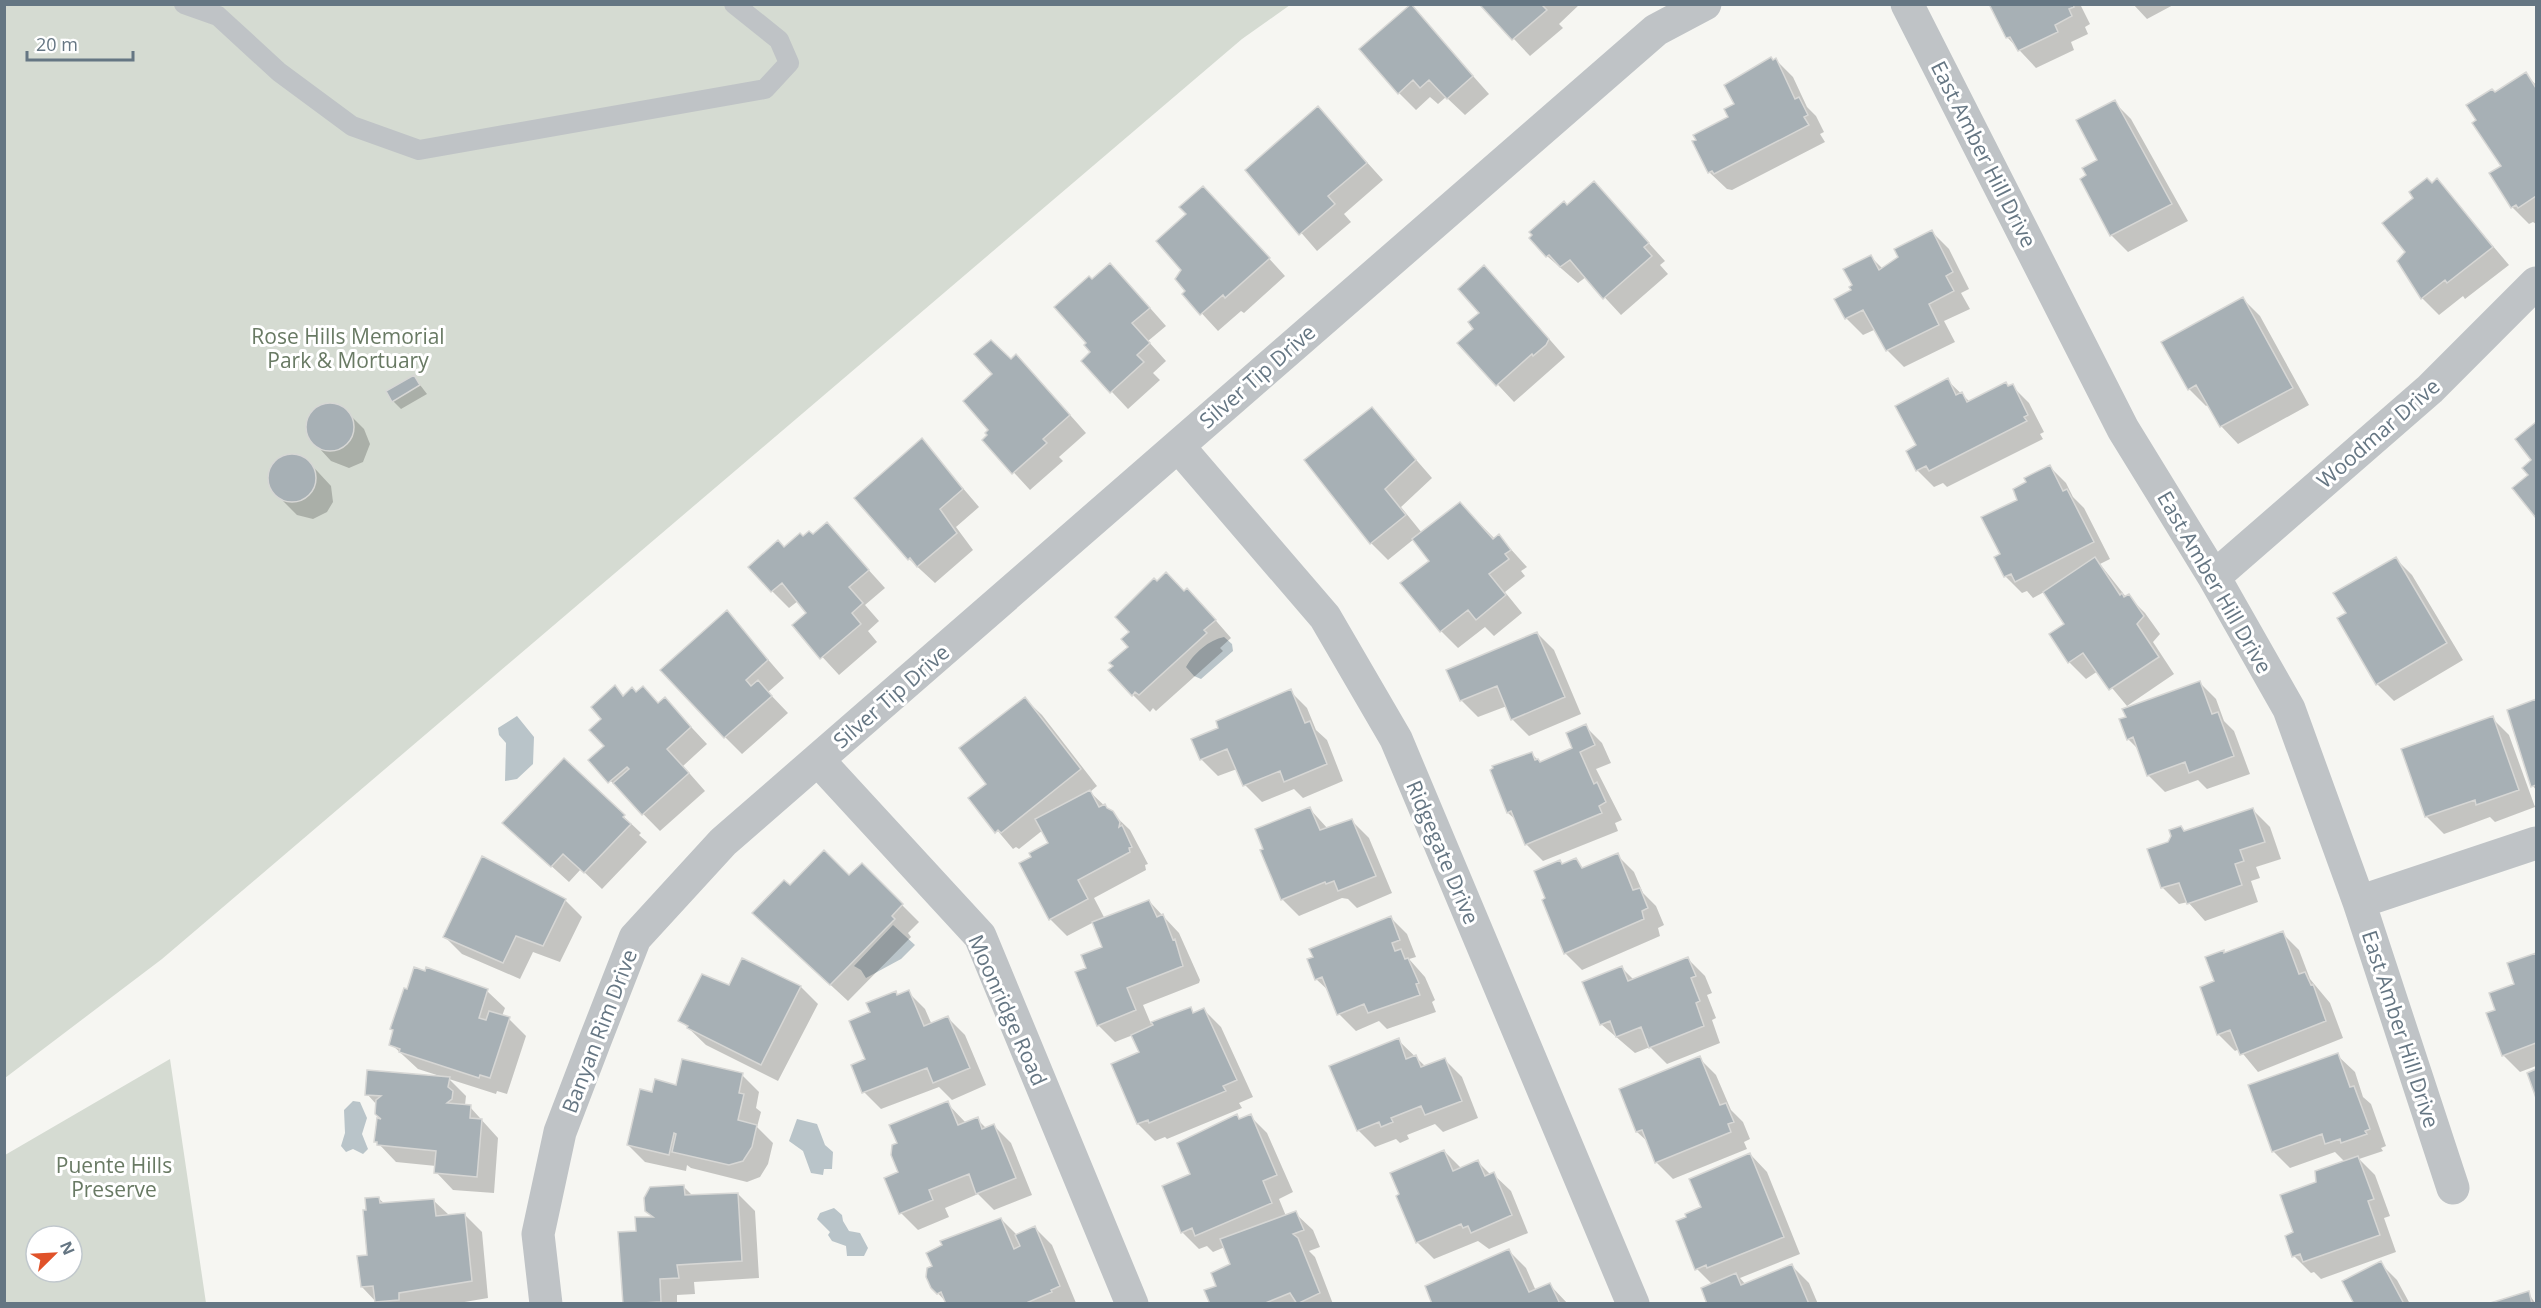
<svg xmlns="http://www.w3.org/2000/svg" width="2541" height="1308" font-family="'Open Sans',sans-serif">
<style>
.green{fill:#d5dbd2;fill-rule:evenodd}
.water{fill:#b9c4c9}
.shadow{fill:#0003}
.building{fill:#a7b0b5;stroke:#d7d7d5;stroke-width:1.5}
.lines{fill:none;stroke-linecap:round;stroke-linejoin:round}
.service{stroke:#bfc3c6;stroke-width:20}
.minor{stroke:#bfc3c6;stroke-width:33}
.labels{text-anchor:middle;dominant-baseline:central;stroke-width:6;stroke-linejoin:round;paint-order:stroke}
.street-label{font-size:21px;fill:#657683;stroke:#fff}
.park-label{font-size:21px;fill:#697a64;stroke:#fff}
</style>
<rect width="100%" height="100%" fill="#f6f6f2"/>
<!-- green -->
<path class="green" d="M5,5h1285l-48,34 -1080,920 -157,119z
M170,1059l36,244h-201v-148zM36,1236h36v36h-36z"/>
<!-- water -->
<path class="water" d="M1224,637l8,7 1,7 -32,28 -7,-3 -8,-9c8,-14 23,-27 38,-30z
M517,716l17,21 -1,27 -16,15 -12,2 1,-38 -7,-8 -1,-7z
M893,925l22,20 -14,14 -35,19 -5,-8 -7,-4z
M353,1101l7,1 7,16 -5,16 6,15 -5,5 -10,-5 -7,3 -5,-6 4,-13 -1,-23z
M797,1119l20,5 8,21 8,7 -1,17h-8l-1,6 -12,-2 -8,-22 -14,-10z
M834,1208l8,7 1,6 6,10 11,2 8,15 -4,8h-17l-1,-10 -14,-5 -4,-6 2,-3 -13,-13 3,-6z"/>
<!-- shadow -->
<path class="shadow" d="M1580,4l-21,20 4,4 -33,28 -48,-51z
M1991,4h89l10,20 -5,3 3,7 -17,8 3,8 -38,18 -29,-31z
M2133,4h42l-28,15z
M1411,6l78,88 -24,21 -19,-18 -8,7 -8,-7 -14,13 -17,-17z
M1776,60l17,17 14,30 9,9 8,16 -4,2 5,8 -93,48 -5,-1 -18,-17 27,-68z
M2526,74l10,11v139l-3,-2 -4,2 -17,-17 -9,-41 -8,-72z
M2114,102l17,17 57,102 -60,31 -17,-17 -23,-59 11,-15z
M1318,108l65,72 -39,34 7,8 -34,29 -70,-81z
M2437,180l72,85 -44,34 -2,-3 -24,19 -17,-17 -15,-45 25,-68z
M1594,183l71,78 -5,4 8,9 -47,41 -35,-38 -8,6 -31,-27 20,-50z
M1220,205l65,71 -41,37 -3,-2 -23,20 -34,-37 3,-3z
M1932,232l17,17 20,40 -8,4 9,16 -26,12 11,21 -51,25 -17,-17 -13,-20 -11,5 -17,-17 7,-27 18,-34 12,12z
M1093,281l34,1 39,44 -18,15 18,20 -13,12 7,7 -32,29 -45,-48 10,-9 -5,-9z
M1501,284l64,73 -51,45 -55,-59 16,-14 6,-16z
M2243,299l17,17 49,89 -71,39 -17,-18 -12,-22 -3,2 -17,-17z
M1011,361l22,12 53,60 -27,24 4,4 -33,29 -46,-50 6,-5z
M414,377l13,17 -26,15 -8,-8z
M1947,380l23,22 36,-18 6,2 17,17 15,29 -4,2 3,5 -96,48 -4,-4 -9,4 -17,-17 1,-24z
M332,405l15,7 17,17 6,15 -7,18 -14,6 -18,-7 -22,-24 -2,-12 7,-14 7,-5z
M1372,409l60,69 -31,29 21,26 54,-13 19,19 4,-3 28,31 -6,4 4,5 -20,16 17,21 -28,23 -9,-9 -27,21 -17,-17 -10,-70 -17,-22 -26,21 -17,-17z
M2536,424v92l-22,-28 16,-12 3,-16 -16,-20z
M922,440l57,67 -23,20 17,23 -38,33 -26,-24 -53,-61z
M290,455l16,4 25,27 2,16 -6,10 -14,7 -16,-4 -23,-23 -4,-12 3,-15z
M2049,466l17,17 7,14 11,11 26,51 -10,5 26,33 2,-1 17,17 15,21 -7,8 21,32 -47,32 -29,-35 -12,8 -17,-17 -3,-38 -22,-32 -11,6 -6,-7 -5,2 -17,-17 -3,-21 16,-54z
M827,524l58,64 -20,17 14,16 -11,10 9,11 -38,33 -45,-49 14,-13 -10,-12 -9,7 -17,-17 13,-42 18,-11 10,-2z
M2395,558l17,17 51,85 -69,41 -17,-17z
M1185,593l19,14 27,31 -11,10 3,3 -67,60 -3,-3 -3,4 -17,-17z
M727,612l57,66 -16,14 20,21 -46,41 -17,-17z
M1537,633l17,17 27,64 -52,22 -17,-17 -5,-13 -29,11 -17,-17z
M2199,682l17,17 8,22 10,10 16,43 -43,15 -9,-9 -33,12 -17,-17 -9,-25 -11,-11z
M1290,691l17,17 9,22 11,10 16,41 -40,17 -9,-9 -32,13 -17,-17 -8,-16 -19,7 -17,-17 19,-30z
M637,694l22,10 6,-5 42,45 -24,22 22,25 -45,40 -70,-71 16,-14 18,-49z
M1025,699l17,16 55,71 -7,6 40,38 18,34 -3,1 1,5 -52,28 11,21 44,-18 30,32 21,47 -1,3 -56,22 8,19 29,-13 10,-2 5,5 9,-4 17,17 32,70 -14,6 3,5 -75,31 -2,-2 -10,4 -17,-17 -25,-59 27,-12 -7,-18 -18,7 -17,-17 -10,-56 16,-21 -10,-26 -27,14 -17,-17v-75l-7,-14 -24,19 -3,-2 -3,2 -43,-51 18,-14z
M2536,701v89l-3,-4 -24,-75z
M2492,718l17,17 26,72 -40,15 -5,-5 -46,17 -17,-17 -25,-67z
M1585,726l17,17 9,20 -15,6 26,51 -7,3 3,8 -75,30 -17,-17 -9,-23 -9,-8 -16,-42 3,-2 -1,-3 22,-9 2,2 14,-5 9,9 33,-15z
M564,760l77,73 -2,2 8,7 -45,47 -21,-20 -12,13 -65,-59z
M1309,808l19,21 24,-8 17,17 23,55 -35,15 -9,-9 -6,-1 -43,18 -17,-17z
M2253,810l17,17 11,32 -25,8 4,11 -9,3 7,21 -53,19 -17,-19 -9,2 -17,-17 7,-44 12,-15 5,4z
M1617,855l17,17 9,21 13,13 8,19 -6,3 2,8 -78,34 -17,-17 -18,-54 16,-34 12,-5 9,9z
M862,865l57,57 -11,11 3,4 -63,64 -77,-71 20,-43 58,-10z
M565,900l17,17 -22,45 -27,-10 -13,27 -58,-25 -17,-17z
M1390,917l17,17 9,23 -7,2 16,18 10,23 -3,2 4,10 -49,17 -8,-8 -23,10 -17,-17 -9,-22 -14,-13z
M2282,933l17,17 11,29 20,24 13,35 -85,34 -19,-23 -4,2 -17,-17 -2,-52 7,-30 2,2z
M2536,955v111l-16,6 -17,-17 -6,-44 19,-26 -7,-21z
M1688,959l17,17 7,17 -5,2 9,23 -4,2 8,23 -53,21 -17,-17 -15,6 -34,-29 21,-56 12,12z
M772,972l29,15 17,17 -40,77 -72,-36 -26,-25 50,-33z
M487,991l18,17 -3,8 7,3 17,17 -19,58 -10,-3 -1,3 -47,-15 17,17 -1,9 5,2 28,31 -4,55 -41,-3 -17,-18v-6l-40,-4 -20,-21 7,-21 -6,-15 -10,-11 76,-17 -25,-8 -27,-25z
M908,992l17,17 7,16 16,-7 17,17 21,50 -34,15 -13,-13 -58,22 -17,-17 8,-79 23,-20 3,3z
M1398,1040l28,27 19,-7 17,17 16,41 -35,14 -8,-8 -28,11 2,4 -9,4 -4,-4 -21,8 -17,-17z
M2337,1055l18,17 8,25 8,7 15,42 -5,2 2,3 -24,8 16,16 15,41 -6,2 12,34 -75,27 -7,-7 -3,1 -17,-17 1,-23 22,-50 28,-21 -10,-10 -45,16 -17,-17z
M1699,1058l17,17 15,35 12,12 7,17 -6,3 3,7 -74,30 -17,-17 -8,-20 -11,-10 -16,-42z
M742,1075l17,17 -3,16 5,4 -4,15 16,16 -5,21 -8,13 -13,5 -56,-14 -4,-3 -1,6 -41,-9 -17,-17 25,-51z
M947,1103l19,20 11,-4 10,10 7,-3 17,17 21,52 -38,15 -16,-16 -33,14 4,9 -31,13 -17,-17 -2,-69z
M1236,1116l4,4 10,-4 17,17 26,59 -14,7 7,17 9,-3 18,17 7,17 -11,4 6,6 18,47h-122l6,-17 15,-22 -7,-18 -12,5 -6,-6 -8,3 -17,-17 10,-57z
M1444,1151l18,18 16,-7 13,13 2,-1 18,17 17,42 -39,16 -11,-8 -44,18 -17,-17z
M1750,1154l17,18 33,82 -60,24 6,7 46,-19 17,17 9,21h-109l4,-19 -16,-16 6,-61z
M684,1187l9,9 45,-2 17,17 4,67 -65,4 1,12 -18,1v9h-53l14,-72z
M378,1198l7,6 48,-4 17,16 15,-1 17,17 6,66 -35,6h-75l-16,-17z
M1001,1219l16,16 18,-7 17,17 24,58 -128,1 -16,-17z
M1509,1251l17,17 10,23 14,-6 18,19h-134z
M2380,1263l17,17 13,24h-55z
M2528,1293l8,11h-44z"/>
<!-- building -->
<path class="building" d="M1411,4l62,72 -26,23 -18,-19 -9,8 -7,-8 -15,14 -39,-45z
M1545,4l-2,2 4,4 -35,30 -32,-35z
M1989,4h84l1,3 -5,2 3,7 -17,9 3,7 -40,19 -8,-14 -4,1z
M1771,57l2,3 3,-2 19,41 4,-2 9,18 -4,2 5,8 -95,49 -2,-3 -4,2 -16,-32 4,-1 -3,-5 35,-18 -4,-8 10,-5 -10,-19z
M2526,72l10,16v108l-18,12 -2,-3 -5,3 -22,-35 12,-7 -29,-43 4,-3 -10,-15 26,-16 3,3z
M2115,100l57,104 -62,32 -30,-57 6,-4 -4,-7 15,-8 -21,-40z
M1318,106l49,57 -39,33 7,8 -36,31 -54,-65z
M2427,178l5,5 5,-5 56,69 -46,36 -2,-3 -24,19 -24,-38 8,-9 -23,-29 31,-25 -4,-6z
M1594,181l55,62 -5,4 8,9 -49,43 -33,-39 -10,7 -11,-12 -3,2 -17,-19 3,-3 -3,-3 35,-31 3,4z
M1203,186l67,72 -45,40 -2,-3 -23,20 -18,-21 3,-3 -10,-12 6,-9 -25,-29 30,-27 -7,-7z
M1932,230l21,42 -7,4 8,15 -25,13 10,21 -53,26 -23,-41 -18,9 -11,-20 17,-9 -2,-3 3,-2 -9,-16 28,-14 8,15 19,-13 -4,-8z
M1110,263l40,45 -18,15 18,20 -13,12 7,7 -34,31 -29,-32 9,-9 -6,-7 2,-2 -32,-36 35,-31 3,3z
M1484,265l65,74 -3,6 -13,11 -1,-2 -36,32 -39,-43 16,-14 -5,-7 11,-9 -21,-24z
M2243,297l50,91 -73,39 -24,-42 -8,5 -27,-48z
M991,340l20,19 5,-5 54,61 -27,24 4,4 -35,31 -30,-34 5,-5 -2,-2 3,-3 -25,-29 29,-27 -18,-20z
M414,375l6,10 -28,17 -6,-11z
M1948,378l8,17 6,-3 5,10 39,-20 2,4 5,-2 15,31 -4,2 3,4 -98,50 -3,-5 -10,5 -10,-20 10,-6 -21,-39z
M306 427a24 24 0 1 1 48 0a24 24 0 1 1-48 0Z
M1372,407l44,53 -31,29 21,26 -36,29 -66,-84z
M2536,422v96l-24,-30 16,-13 -6,-7 9,-8 -16,-21z
M922,438l41,51 -23,20 17,24 -40,34 -7,-9 -2,2 -54,-62z
M268 478a24 24 0 1 1 48 0a24 24 0 1 1-48 0Z
M2050,465l13,26 4,-2 27,53 -79,40 -4,-8 -7,3 -10,-20 6,-3 -19,-37 36,-17 -4,-11 13,-7 -2,-4z
M1460,502l33,37 6,-5 12,16 -6,4 4,5 -20,15 17,21 -30,25 -8,-10 -28,22 -40,-49 29,-22 -17,-22z
M827,522l42,48 -20,17 14,16 -11,10 9,11 -41,35 -28,-34 14,-12 -24,-30 -11,9 -23,-25 30,-27 6,7 16,-14 3,3 6,-5 4,3z
M2095,557l25,38 2,-2 2,4 5,-3 15,22 -7,8 22,33 -50,33 -26,-37 -15,10 -19,-29 15,-10 -21,-32z
M2396,557l51,86 -71,42 -39,-67 9,-5 -13,-20z
M1166,572l18,19 3,-3 29,32 -12,10 3,3 -68,62 -4,-3 -3,4 -24,-26 5,-4 -4,-3 19,-16 -7,-8 8,-7 -14,-15 39,-39 3,3z
M727,610l41,50 -22,20 5,6 7,-6 14,16 -48,42 -64,-68z
M1537,632l28,65 -54,23 -14,-34 -37,15 -14,-31z
M2200,681l12,33 6,-2 16,44 -45,17 -4,-11 -38,14 -14,-39 -6,3 -8,-21 7,-2 -4,-8z
M615,685l8,11 9,-9 4,5 7,-6 15,17 7,-6 26,30 -24,22 22,24 -47,42 -29,-32 16,-14 -2,-2 -19,16 -20,-23 16,-14 -15,-16 12,-11 -10,-12z
M1291,689l14,34 5,-2 17,43 -43,18 -4,-11 -37,15 -16,-37 -27,11 -9,-21 27,-11 -2,-7z
M1025,697l56,72 -80,64 -3,-3 -3,3 -27,-35 18,-14 -27,-36z
M2536,699v86l-5,2 -24,-77z
M2493,716l26,74 -43,15 -1,-5 -50,17 -24,-68z
M1586,724l9,21 -15,7 14,32 3,-2 9,20 -7,4 3,7 -77,32 -14,-34 -4,2 -17,-43 3,-2 -1,-2 40,-14 3,8 3,-1 2,3 32,-14 -6,-15z
M564,758l61,57 -2,2 8,7 -47,49 -21,-19 -12,13 -49,-44z
M1090,790l9,17 6,-3 2,4 6,3 7,11 -1,5 3,-2 10,22 -3,1 1,4 -52,28 10,19 -39,21 -30,-57 12,-6 -2,-4 19,-10 -13,-24z
M1310,807l10,23 32,-11 24,57 -38,15 -4,-10 -8,3 -1,-2 -44,18 -21,-50 3,-1 -8,-20z
M2253,808l12,34 -25,8 4,11 -9,3 7,21 -55,19 -8,-21 -18,5 -14,-39 21,-7 3,-6 -2,-6 12,-4 3,5z
M824,850l25,25 13,-12 41,41 -11,12 3,3 -65,66 -78,-72 32,-33 6,5z
M1618,853l15,37 7,-2 8,20 -6,3 2,8 -80,35 -22,-54 3,-2 -11,-27 26,-11 2,4 14,-6 6,10z
M482,856l84,43 -23,47 -27,-10 -13,27 -60,-26z
M1149,900l8,17 6,-3 10,26 2,-1 8,27 -56,22 9,22 -39,16 -22,-54 11,-4 -5,-13 21,-8 -10,-25z
M1391,916l9,24 -8,3 3,8 6,-2 4,10 3,-1 11,25 -3,1 4,11 -52,18 -4,-9 -27,11 -15,-38 -7,3 -8,-21 6,-2 -4,-8z
M2283,931l16,43 6,-2 6,13 2,-1 13,37 -86,34 -10,-25 -13,5 -17,-48 14,-6 -9,-24 19,-7v3z
M2536,953v90l-34,13 -16,-43 9,-3 -6,-17 25,-9 -7,-21z
M1688,957l8,19 -5,2 9,23 -4,2 8,23 -55,22 -8,-21 -25,10 -6,-16 -10,4 -18,-43 40,-16 6,15z
M742,958l59,28 -40,79 -74,-37 1,-2 -10,-5 24,-47 27,11z
M414,967l11,4 1,-4 62,22 -9,29 7,2 3,-9 21,6 -20,61 -10,-3 -1,3 -80,-26 1,-3 -11,-4 4,-15 -3,-1 14,-41 3,1z
M909,990l15,36 24,-10 22,52 -37,15 -6,-15 -65,25 -11,-28 14,-6 -16,-38 21,-9 -4,-9 30,-12 1,4z
M1191,1007l2,6 11,-5 33,72 -14,6 3,5 -77,32 -1,-3 -11,4 -26,-60 28,-12 -8,-17 22,-10 -2,-3z
M1399,1038l7,21 10,-4 5,12 24,-9 17,43 -37,14 -4,-9 -30,12 2,4 -12,5 -2,-5 -22,9 -28,-65z
M2338,1053l12,34 4,-1 16,43 -5,2 2,3 -26,9 -1,-4 -15,5 -3,-10 -50,18 -24,-67z
M1700,1056l20,49 6,-2 8,19 -6,2 3,8 -76,31 -13,-33 -6,2 -17,-43z
M682,1059l61,14 -4,20 5,1 -6,26 19,5 -5,22 -9,14 -14,4 -57,-13 4,-18 -2,-1 -5,22 -42,-10 13,-56 12,3 3,-13 21,6z
M2536,1069v29l-9,-25z
M367,1070l83,7 -2,10 5,4 -1,8 -5,4 24,2 -1,13 12,1 -5,58 -43,-4 2,-22 -59,-6v-3h-3l3,-24 4,1 -6,-5 1,-14 5,-4 -16,-1z
M948,1101l10,24 20,-8 4,12 12,-5 22,54 -40,16 -7,-20 -40,16 4,10 -34,14 -15,-36 14,-6 -7,-17 1,-10 5,-2 -8,-18z
M1237,1114l2,5 12,-5 26,61 -14,6 9,22 -77,33 -3,-8 -11,5 -19,-47 28,-12 -13,-31z
M1444,1150l9,21 25,-11 7,16 9,-4 18,43 -41,18 -3,-7 -5,2 -2,-4 -45,19 -20,-47 3,-2 -9,-21z
M1750,1153l34,84 -77,31 -1,-3 -11,5 -19,-49 10,-4 -1,-3 16,-7 -12,-28z
M2358,1156l16,43 -6,2 12,34 -77,27 -3,-8 -8,3 -7,-21 8,-4 -13,-37 36,-13 -1,-11z
M684,1185l1,10 53,-2 4,68 -65,4 2,13 -19,1 1,23 -38,2 -5,-72 18,-1 -1,-14h18l-8,-6 -1,-13 6,-11z
M379,1197l1,6 54,-4 2,17 29,-3 7,68 -73,12v7l-24,2 -2,-16 -12,1 -4,-31 10,-1 -4,-45h3l-1,-12z
M1296,1211l8,19 -11,4 5,4 22,55 -23,11 -7,-11 -27,11h-53l-6,-14 12,-4 -5,-13 19,-9 -10,-25z
M1001,1218l13,31 6,-3 -5,-11 20,-9 25,60 -9,4 1,2 -28,12h-78l-5,-12 -4,2 -6,-6 -5,-11 1,-9 5,-2 -6,-13 16,-8 -2,-4z
M1509,1249l20,43 21,-9 10,21h-128l-7,-18z
M2381,1261l23,43h-50l-12,-23z
M1792,1264l17,40h-102l-6,-16 35,-15 5,12z
M2529,1291l3,13h-45z"/>
<g class="lines">
<!-- service -->
<path class="service" d="M184,4l34,12 61,56 73,54 67,24 346,-61 24,-26 -10,-23 -45,-36"/>
<!-- minor -->
<path class="minor" d="M1907,4l216,425 91,148 75,132 70,193 94,286
M1178,446l147,171 71,122 237,565
M2214,577l216,-188 106,-106
M818,760l162,176 152,368
M2359,902l177,-59
M546,1304l-8,-70 22,-102 34,-89 41,-105 88,-96 933,-812 49,-26"/>
</g>
<g class="labels">
<!-- street labels -->
<g class="street-label">
<text transform="translate(1984 154) rotate(63)">East Amber Hill Drive</text>
<text transform="translate(1257 376) rotate(-41)">Silver Tip Drive</text>
<text transform="translate(2378 433) rotate(-41)">Woodmar Drive</text>
<text transform="translate(2215 582) rotate(60)">East Amber Hill Drive</text>
<text transform="translate(891 696) rotate(-41)">Silver Tip Drive</text>
<text transform="translate(1443 852) rotate(67)">Ridgegate Drive</text>
<text transform="translate(1008 1010) rotate(66)">Moonridge Road</text>
<text transform="translate(2401 1029) rotate(72)">East Amber Hill Drive</text>
<text transform="translate(599 1031) rotate(-69)">Banyan Rim Drive</text>
</g>
<!-- park labels -->
<g class="park-label">
<text x="348" y="336">Rose Hills Memorial<tspan x="348" dy="24">Park &amp; Mortuary</tspan></text>
<text x="114" y="1165">Puente Hills<tspan x="114" dy="24">Preserve</tspan></text>
</g>
</g>
<!-- border -->
<rect width="2541" height="1308" fill="none" stroke="#657683" stroke-width="12"/>
<!-- north arrow -->
<g transform="translate(54 1254) rotate(66)"><circle r="28" fill="#ffffff" stroke="#c1c8cd" stroke-width="1.5"/>
<path d="M0-4.5L10 22L0 15L-10 22Z" fill="#e05229"/>
<text y="-9" font-size="16" font-weight="bold" text-anchor="middle" fill="#657683">N</text>
</g>
<!-- scale -->
<path d="M27 51v9h106v-9" fill="none" stroke="#657683" stroke-width="3"/>
<text x="36" y="51" font-size="18" fill="#657683" stroke="#ffffff" stroke-width="4.5" paint-order="stroke">20 m</text>
</svg>
